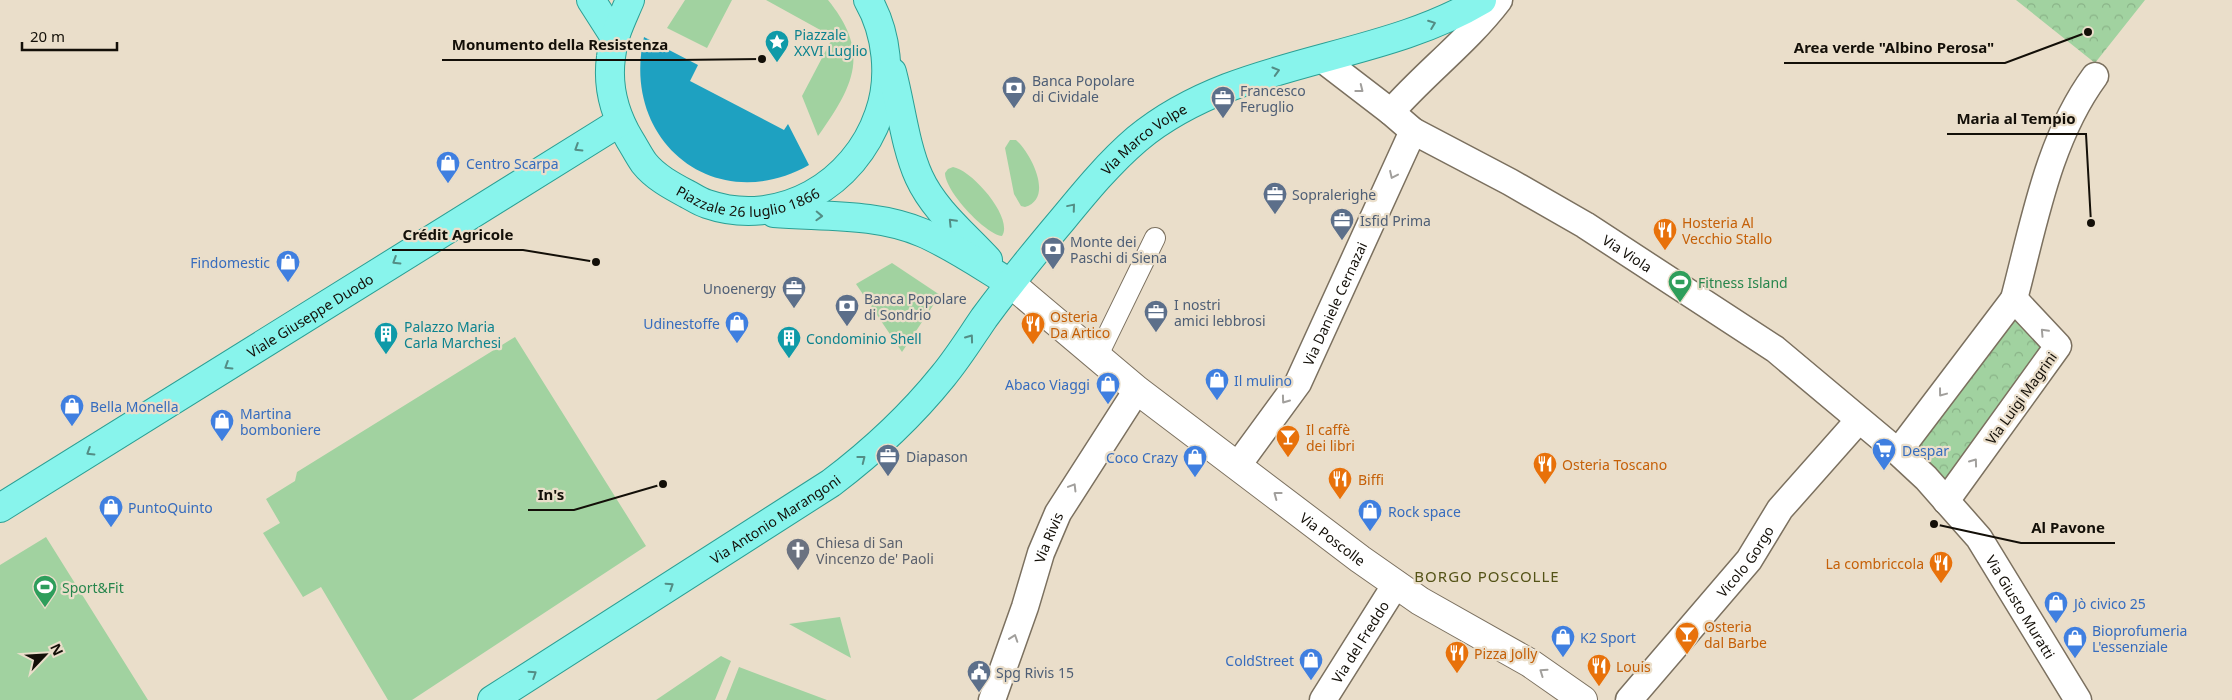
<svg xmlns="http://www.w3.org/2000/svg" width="2232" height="700" font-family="'Noto Sans',sans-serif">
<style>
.green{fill:#a1d2a0}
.park{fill:url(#park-crowns)}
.water{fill:#1ea1c1}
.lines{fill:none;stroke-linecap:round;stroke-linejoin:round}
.pedestrian-casing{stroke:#7b705f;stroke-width:22}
.minor-casing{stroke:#7b705f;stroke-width:29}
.tertiary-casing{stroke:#7b705f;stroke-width:30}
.primary-casing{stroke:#2b9f94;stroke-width:30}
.pedestrian{stroke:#fff;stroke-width:20}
.minor{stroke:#fff;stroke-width:26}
.tertiary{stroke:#fff;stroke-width:28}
.primary{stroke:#88f4ec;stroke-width:28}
.oneway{stroke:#538d85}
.oneway2{stroke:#a19f9c}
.labels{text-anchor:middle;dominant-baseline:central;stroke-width:4.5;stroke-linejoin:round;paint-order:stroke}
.culture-label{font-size:14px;fill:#0d838f;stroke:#eadeca;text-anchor:start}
.service-label{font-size:14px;fill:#4e5e75;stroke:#eadeca;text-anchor:start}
.street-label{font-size:14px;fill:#130f08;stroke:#eadeca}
.shop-label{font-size:14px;fill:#366cbe;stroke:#eadeca;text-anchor:start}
.food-label{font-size:14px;fill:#c56008;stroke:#eadeca;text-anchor:start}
.leisure-label{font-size:14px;fill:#27864d;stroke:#eadeca;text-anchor:start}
.worship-label{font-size:14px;fill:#5b616d;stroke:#eadeca;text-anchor:start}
.neighbourhood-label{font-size:15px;letter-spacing:1px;fill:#545317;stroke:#eadeca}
.leader{fill:none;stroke:#130f08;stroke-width:2}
.callout-dot{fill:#130f08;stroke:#eadeca;stroke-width:2}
.callout-label{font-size:15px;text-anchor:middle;font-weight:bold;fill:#130f08;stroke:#eadeca;stroke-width:4.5;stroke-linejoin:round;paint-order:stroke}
</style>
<defs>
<pattern id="park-crowns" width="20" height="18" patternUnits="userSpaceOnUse" patternTransform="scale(1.25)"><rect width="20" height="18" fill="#a1d2a0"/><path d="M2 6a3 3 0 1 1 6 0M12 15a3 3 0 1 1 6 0" fill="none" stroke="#8ab388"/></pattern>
</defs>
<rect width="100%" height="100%" fill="#eadeca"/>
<!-- green -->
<path class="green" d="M685,0h47l-25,48 -40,-20z
M766,0h62c43,53 26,85 -10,136l-16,-40 31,-59z
M1010,140h6c14,12 39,58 9,67l-4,-1 -7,-12 -9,-46z
M953,167c19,3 61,51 49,69 -17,-2 -57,-45 -57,-63l3,-4z
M892,263l48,32 -38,57 -46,-68z
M515,337l131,209 -234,154h-24l-67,-113 -18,10 -40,-64 17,-10 -14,-24 29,-18 2,-9z
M46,537l102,163h-148v-135z
M840,617l11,41 -62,-34z
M721,656l10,5 -16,39h-59z
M739,667l88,33h-101z"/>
<!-- park -->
<path class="park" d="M2016,0h129l-50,63z
M2014,299l44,47 -112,155 -48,-49z"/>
<!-- water -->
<path class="water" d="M644,37l54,28 -8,16 94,49 4,-6 21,41c-94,53 -189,-24 -165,-128z"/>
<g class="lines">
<defs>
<path id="pedestrian" d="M1097,357l58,-119"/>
<g id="minor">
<path d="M1322,59l69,53c34,-39 76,-70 108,-112"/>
<path id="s1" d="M1391,112l22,19 97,51 75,43 190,124 123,103 28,26 53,60 99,162"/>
<path d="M2014,299c20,-75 34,-159 81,-223"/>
<path d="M1898,452l116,-153 44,47 -112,155"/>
<path id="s2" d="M1238,465l60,-82 115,-252"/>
<path id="s3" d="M992,700l33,-93 16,-54 17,-40 79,-123"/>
<path id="s4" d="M1323,700l73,-116"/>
<path id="s5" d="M1629,700l120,-140 31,-51 78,-88"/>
</g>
<g id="tertiary">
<path id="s6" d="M1010,283l127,107 223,169 60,42 110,62 53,37"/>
</g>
<g id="primary">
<path d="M591,0l23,36"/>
<path id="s7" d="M630,0c-8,19 -17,36 -19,57 -4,29 4,58 19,83 5,8 9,16 14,23 11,14 28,23 43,31 6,3 13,8 20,10 73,25 148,-20 172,-90 13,-36 8,-81 -11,-114"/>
<path d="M892,72c9,34 13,74 27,105 15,33 45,57 69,83"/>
<path d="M774,213c50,4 102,0 149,20 30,13 59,33 87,50"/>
<path id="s8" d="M0,508l620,-386"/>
<path id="s9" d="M492,700l339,-217c41,-31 79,-66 112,-107 15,-18 28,-39 41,-58 25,-34 52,-67 79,-99 23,-28 46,-56 74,-80 99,-82 238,-75 345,-139"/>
</g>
</defs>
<!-- pedestrian casing -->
<use href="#pedestrian" class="pedestrian-casing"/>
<!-- minor casing -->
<use href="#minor" class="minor-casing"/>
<!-- tertiary casing -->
<use href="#tertiary" class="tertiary-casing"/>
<!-- primary casing -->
<use href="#primary" class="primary-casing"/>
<!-- pedestrian -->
<use href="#pedestrian" class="pedestrian"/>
<!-- minor -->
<use href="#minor" class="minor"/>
<!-- tertiary -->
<use href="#tertiary" class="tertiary"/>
<!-- primary -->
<use href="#primary" class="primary"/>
</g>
<!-- one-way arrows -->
<defs><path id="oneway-chevron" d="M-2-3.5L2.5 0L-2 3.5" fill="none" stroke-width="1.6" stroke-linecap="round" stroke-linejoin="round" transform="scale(1.25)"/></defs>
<g class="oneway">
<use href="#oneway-chevron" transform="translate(1432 24) rotate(-21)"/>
<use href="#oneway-chevron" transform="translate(1276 71) rotate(-16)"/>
<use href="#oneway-chevron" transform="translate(578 148) rotate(148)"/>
<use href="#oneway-chevron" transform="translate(1072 207) rotate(-50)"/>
<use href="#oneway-chevron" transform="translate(819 216) rotate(2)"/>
<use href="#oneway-chevron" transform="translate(952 222) rotate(-134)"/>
<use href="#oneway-chevron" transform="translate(396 261) rotate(148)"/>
<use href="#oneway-chevron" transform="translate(970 338) rotate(-54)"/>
<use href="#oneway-chevron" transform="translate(228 366) rotate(148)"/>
<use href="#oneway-chevron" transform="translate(90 452) rotate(148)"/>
<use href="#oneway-chevron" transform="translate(862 459) rotate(-38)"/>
<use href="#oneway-chevron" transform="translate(670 586) rotate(-33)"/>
<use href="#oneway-chevron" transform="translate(533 674) rotate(-33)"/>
</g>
<g class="oneway2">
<use href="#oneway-chevron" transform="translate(1360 89) rotate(38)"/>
<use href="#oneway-chevron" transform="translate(1393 175) rotate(115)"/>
<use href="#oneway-chevron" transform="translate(2044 332) rotate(-133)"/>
<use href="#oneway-chevron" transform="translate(1942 393) rotate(127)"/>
<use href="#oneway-chevron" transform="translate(1285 400) rotate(126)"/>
<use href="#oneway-chevron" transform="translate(1974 462) rotate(-54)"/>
<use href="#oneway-chevron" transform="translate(1073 487) rotate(-59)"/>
<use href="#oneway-chevron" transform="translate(1277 495) rotate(-143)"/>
<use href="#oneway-chevron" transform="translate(1014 638) rotate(-71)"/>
<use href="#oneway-chevron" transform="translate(1543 672) rotate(-145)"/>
</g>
<!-- icons -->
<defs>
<symbol id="sight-pin" viewBox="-11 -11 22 30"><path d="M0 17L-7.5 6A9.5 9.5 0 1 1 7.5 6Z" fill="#0f9aa8" stroke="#eadeca"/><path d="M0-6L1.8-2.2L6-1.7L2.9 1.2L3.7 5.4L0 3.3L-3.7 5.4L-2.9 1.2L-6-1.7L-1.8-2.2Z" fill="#fff"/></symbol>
<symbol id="bank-pin" viewBox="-11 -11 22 30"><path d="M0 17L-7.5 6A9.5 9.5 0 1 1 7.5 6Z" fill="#5c6f8a" stroke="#eadeca"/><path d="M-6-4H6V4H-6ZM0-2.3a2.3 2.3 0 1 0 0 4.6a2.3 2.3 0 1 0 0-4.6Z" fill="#fff"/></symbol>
<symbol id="office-pin" viewBox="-11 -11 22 30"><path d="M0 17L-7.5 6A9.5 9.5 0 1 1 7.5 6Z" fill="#5c6f8a" stroke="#eadeca"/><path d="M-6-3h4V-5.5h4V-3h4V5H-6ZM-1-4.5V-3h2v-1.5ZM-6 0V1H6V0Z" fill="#fff"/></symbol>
<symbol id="shop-pin" viewBox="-11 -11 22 30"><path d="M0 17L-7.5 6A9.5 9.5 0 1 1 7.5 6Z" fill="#3f7fe0" stroke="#eadeca"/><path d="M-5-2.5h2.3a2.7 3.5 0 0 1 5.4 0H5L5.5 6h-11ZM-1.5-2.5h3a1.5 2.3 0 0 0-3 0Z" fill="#fff"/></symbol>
<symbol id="restaurant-pin" viewBox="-11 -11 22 30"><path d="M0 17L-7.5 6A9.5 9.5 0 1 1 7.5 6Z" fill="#e8710a" stroke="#eadeca"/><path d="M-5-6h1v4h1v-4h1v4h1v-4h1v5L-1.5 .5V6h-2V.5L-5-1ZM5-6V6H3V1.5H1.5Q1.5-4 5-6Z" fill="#fff"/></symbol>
<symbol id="stadium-pin" viewBox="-11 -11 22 30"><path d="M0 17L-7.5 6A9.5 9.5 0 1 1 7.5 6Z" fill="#2e9e5b" stroke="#eadeca"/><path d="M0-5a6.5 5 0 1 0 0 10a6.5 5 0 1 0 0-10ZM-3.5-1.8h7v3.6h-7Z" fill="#fff"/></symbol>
<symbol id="building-pin" viewBox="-11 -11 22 30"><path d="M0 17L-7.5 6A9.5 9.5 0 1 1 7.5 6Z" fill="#0f9aa8" stroke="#eadeca"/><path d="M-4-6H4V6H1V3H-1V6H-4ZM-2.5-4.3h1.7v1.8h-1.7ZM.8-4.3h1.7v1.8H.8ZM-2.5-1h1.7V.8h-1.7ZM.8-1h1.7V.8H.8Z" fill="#fff"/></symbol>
<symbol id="bar-pin" viewBox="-11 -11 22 30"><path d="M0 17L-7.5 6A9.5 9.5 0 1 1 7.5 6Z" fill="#e8710a" stroke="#eadeca"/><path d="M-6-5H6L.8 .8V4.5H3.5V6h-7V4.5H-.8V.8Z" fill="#fff"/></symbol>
<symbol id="supermarket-pin" viewBox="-11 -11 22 30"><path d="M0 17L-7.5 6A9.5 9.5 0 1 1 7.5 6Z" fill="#3f7fe0" stroke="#eadeca"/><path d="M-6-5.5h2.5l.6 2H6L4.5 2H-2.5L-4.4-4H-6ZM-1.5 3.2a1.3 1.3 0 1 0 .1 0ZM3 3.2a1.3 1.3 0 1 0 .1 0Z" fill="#fff"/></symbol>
<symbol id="church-pin" viewBox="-11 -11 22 30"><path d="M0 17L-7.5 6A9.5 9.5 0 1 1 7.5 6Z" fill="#6b7280" stroke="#eadeca"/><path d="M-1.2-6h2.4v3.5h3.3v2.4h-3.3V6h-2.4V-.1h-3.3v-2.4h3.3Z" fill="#fff"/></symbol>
<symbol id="civic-pin" viewBox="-11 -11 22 30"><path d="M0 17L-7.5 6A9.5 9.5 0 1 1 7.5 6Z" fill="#5c6f8a" stroke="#eadeca"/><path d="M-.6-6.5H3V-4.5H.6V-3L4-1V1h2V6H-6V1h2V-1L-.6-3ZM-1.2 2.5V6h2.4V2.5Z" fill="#fff"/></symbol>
</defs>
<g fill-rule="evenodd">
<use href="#sight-pin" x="763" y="28" width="28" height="38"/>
<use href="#bank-pin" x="1000" y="74" width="28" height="38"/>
<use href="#office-pin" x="1209" y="84" width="28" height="38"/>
<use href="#shop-pin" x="434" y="149" width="28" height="38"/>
<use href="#office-pin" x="1261" y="180" width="28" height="38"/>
<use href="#office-pin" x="1328" y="206" width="28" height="38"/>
<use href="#restaurant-pin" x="1651" y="216" width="28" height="38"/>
<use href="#bank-pin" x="1039" y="235" width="28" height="38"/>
<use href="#shop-pin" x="274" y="248" width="28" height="38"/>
<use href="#stadium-pin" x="1666" y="268" width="28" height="38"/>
<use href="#office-pin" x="780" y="274" width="28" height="38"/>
<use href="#bank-pin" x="833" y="292" width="28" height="38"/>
<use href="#office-pin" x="1142" y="298" width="28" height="38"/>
<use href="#shop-pin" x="723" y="309" width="28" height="38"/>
<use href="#restaurant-pin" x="1019" y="310" width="28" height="38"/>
<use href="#building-pin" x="372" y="320" width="28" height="38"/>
<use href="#building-pin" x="775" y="324" width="28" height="38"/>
<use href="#shop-pin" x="1203" y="366" width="28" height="38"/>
<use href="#shop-pin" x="1094" y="370" width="28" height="38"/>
<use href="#shop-pin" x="58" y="392" width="28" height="38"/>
<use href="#shop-pin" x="208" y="407" width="28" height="38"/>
<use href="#bar-pin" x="1274" y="423" width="28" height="38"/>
<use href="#supermarket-pin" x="1870" y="436" width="28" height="38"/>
<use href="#office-pin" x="874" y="442" width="28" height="38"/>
<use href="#shop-pin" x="1181" y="443" width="28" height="38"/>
<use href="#restaurant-pin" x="1531" y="450" width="28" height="38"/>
<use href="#restaurant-pin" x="1326" y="465" width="28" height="38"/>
<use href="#shop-pin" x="97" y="493" width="28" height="38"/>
<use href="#shop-pin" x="1356" y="497" width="28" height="38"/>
<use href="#church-pin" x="784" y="536" width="28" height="38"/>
<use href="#restaurant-pin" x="1927" y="549" width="28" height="38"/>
<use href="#stadium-pin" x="31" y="573" width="28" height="38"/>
<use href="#shop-pin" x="2042" y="589" width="28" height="38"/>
<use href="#bar-pin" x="1673" y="620" width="28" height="38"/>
<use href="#shop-pin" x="1549" y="623" width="28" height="38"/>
<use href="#shop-pin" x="2061" y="624" width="28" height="38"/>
<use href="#restaurant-pin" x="1443" y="639" width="28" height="38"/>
<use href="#shop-pin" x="1297" y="646" width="28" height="38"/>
<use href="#restaurant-pin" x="1585" y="652" width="28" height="38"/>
<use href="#civic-pin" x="965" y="658" width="28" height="38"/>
</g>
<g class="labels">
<!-- culture labels -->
<g class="culture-label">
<text x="794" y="34">Piazzale<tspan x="794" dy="16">XXVI Luglio</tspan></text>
<text x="404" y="326">Palazzo Maria<tspan x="404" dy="16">Carla Marchesi</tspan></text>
<text x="806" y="338">Condominio Shell</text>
</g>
<!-- service labels -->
<g class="service-label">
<text x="1032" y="80">Banca Popolare<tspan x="1032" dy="16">di Cividale</tspan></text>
<text x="1240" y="90">Francesco<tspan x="1240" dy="16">Feruglio</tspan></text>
<text x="1292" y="194">Sopralerighe</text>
<text x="1360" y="220">Isfid Prima</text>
<text x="1070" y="241">Monte dei<tspan x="1070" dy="16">Paschi di Siena</tspan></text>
<text x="776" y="288" text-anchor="end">Unoenergy</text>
<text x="864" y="298">Banca Popolare<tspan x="864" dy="16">di Sondrio</tspan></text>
<text x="1174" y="304">I nostri<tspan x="1174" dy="16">amici lebbrosi</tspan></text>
<text x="906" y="456">Diapason</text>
<text x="996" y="672">Spg Rivis 15</text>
</g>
<!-- street labels -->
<g class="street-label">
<text stroke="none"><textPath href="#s9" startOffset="870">Via Marco Volpe</textPath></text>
<text stroke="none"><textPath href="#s7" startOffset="291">Piazzale 26 luglio 1866</textPath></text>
<text stroke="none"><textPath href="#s1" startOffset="276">Via Viola</textPath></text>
<text stroke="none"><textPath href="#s2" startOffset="189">Via Daniele Cernazai</textPath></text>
<text stroke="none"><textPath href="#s8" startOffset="365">Viale Giuseppe Duodo</textPath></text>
<text transform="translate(2021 398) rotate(-54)">Via Luigi Magrini</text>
<text stroke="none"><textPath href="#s9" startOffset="336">Via Antonio Marangoni</textPath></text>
<text stroke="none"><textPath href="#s3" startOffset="172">Via Rivis</textPath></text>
<text stroke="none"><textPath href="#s6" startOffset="412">Via Poscolle</textPath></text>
<text stroke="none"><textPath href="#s5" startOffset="181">Vicolo Gorgo</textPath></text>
<text stroke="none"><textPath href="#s1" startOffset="811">Via Giusto Muratti</textPath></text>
<text stroke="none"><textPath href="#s4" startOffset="69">Via del Freddo</textPath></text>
</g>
<!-- shop labels -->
<g class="shop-label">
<text x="466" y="163">Centro Scarpa</text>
<text x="270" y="262" text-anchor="end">Findomestic</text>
<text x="720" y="323" text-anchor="end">Udinestoffe</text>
<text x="1234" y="380">Il mulino</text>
<text x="1090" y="384" text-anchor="end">Abaco Viaggi</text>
<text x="90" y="406">Bella Monella</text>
<text x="240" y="413">Martina<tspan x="240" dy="16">bomboniere</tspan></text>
<text x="1902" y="450">Despar</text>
<text x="1178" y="457" text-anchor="end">Coco Crazy</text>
<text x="128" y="507">PuntoQuinto</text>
<text x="1388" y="511">Rock space</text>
<text x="2074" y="603">Jò civico 25</text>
<text x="2092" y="630">Bioprofumeria<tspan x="2092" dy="16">L'essenziale</tspan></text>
<text x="1580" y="637">K2 Sport</text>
<text x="1294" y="660" text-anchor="end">ColdStreet</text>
</g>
<!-- food labels -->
<g class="food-label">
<text x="1682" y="222">Hosteria Al<tspan x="1682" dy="16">Vecchio Stallo</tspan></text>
<text x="1050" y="316">Osteria<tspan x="1050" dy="16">Da Artico</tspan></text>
<text x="1306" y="429">Il caffè<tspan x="1306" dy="16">dei libri</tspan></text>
<text x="1562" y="464">Osteria Toscano</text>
<text x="1358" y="479">Biffi</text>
<text x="1924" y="563" text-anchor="end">La combriccola</text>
<text x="1704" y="626">Osteria<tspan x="1704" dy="16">dal Barbe</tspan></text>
<text x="1474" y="653">Pizza Jolly</text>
<text x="1616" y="666">Louis</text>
</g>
<!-- leisure labels -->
<g class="leisure-label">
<text x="1698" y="282">Fitness Island</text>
<text x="62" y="587">Sport&amp;Fit</text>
</g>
<!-- worship labels -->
<g class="worship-label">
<text x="816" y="542">Chiesa di San<tspan x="816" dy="16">Vincenzo de' Paoli</tspan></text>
</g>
<!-- neighbourhood labels -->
<g class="neighbourhood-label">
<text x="1487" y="576">BORGO POSCOLLE</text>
</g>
</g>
<!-- callouts -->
<path class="leader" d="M762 59L678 60H442M2088 32L2005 63H1784M2091 223L2086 134H1947M596 262L523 250H392M663 484L574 510H528M1934 524L2021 543H2115"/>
<g class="callout-dot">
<circle cx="762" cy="59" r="5"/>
<circle cx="2088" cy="32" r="5"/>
<circle cx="2091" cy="223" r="5"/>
<circle cx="596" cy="262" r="5"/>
<circle cx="663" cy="484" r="5"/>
<circle cx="1934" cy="524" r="5"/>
</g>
<g class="callout-label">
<text x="560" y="50">Monumento della Resistenza</text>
<text x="1894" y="53">Area verde "Albino Perosa"</text>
<text x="2016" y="124">Maria al Tempio</text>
<text x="458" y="240">Crédit Agricole</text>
<text x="551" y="500">In's</text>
<text x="2068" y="533">Al Pavone</text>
</g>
<!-- north arrow -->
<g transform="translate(45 655) rotate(65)" stroke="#eadeca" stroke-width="4" paint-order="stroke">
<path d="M0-4L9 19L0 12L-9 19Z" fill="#130f08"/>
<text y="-8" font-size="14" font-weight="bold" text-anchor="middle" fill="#130f08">N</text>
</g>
<!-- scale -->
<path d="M22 42v8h95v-8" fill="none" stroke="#130f08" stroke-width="2.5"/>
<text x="30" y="42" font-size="15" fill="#130f08" stroke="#eadeca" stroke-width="4" paint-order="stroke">20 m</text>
</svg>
